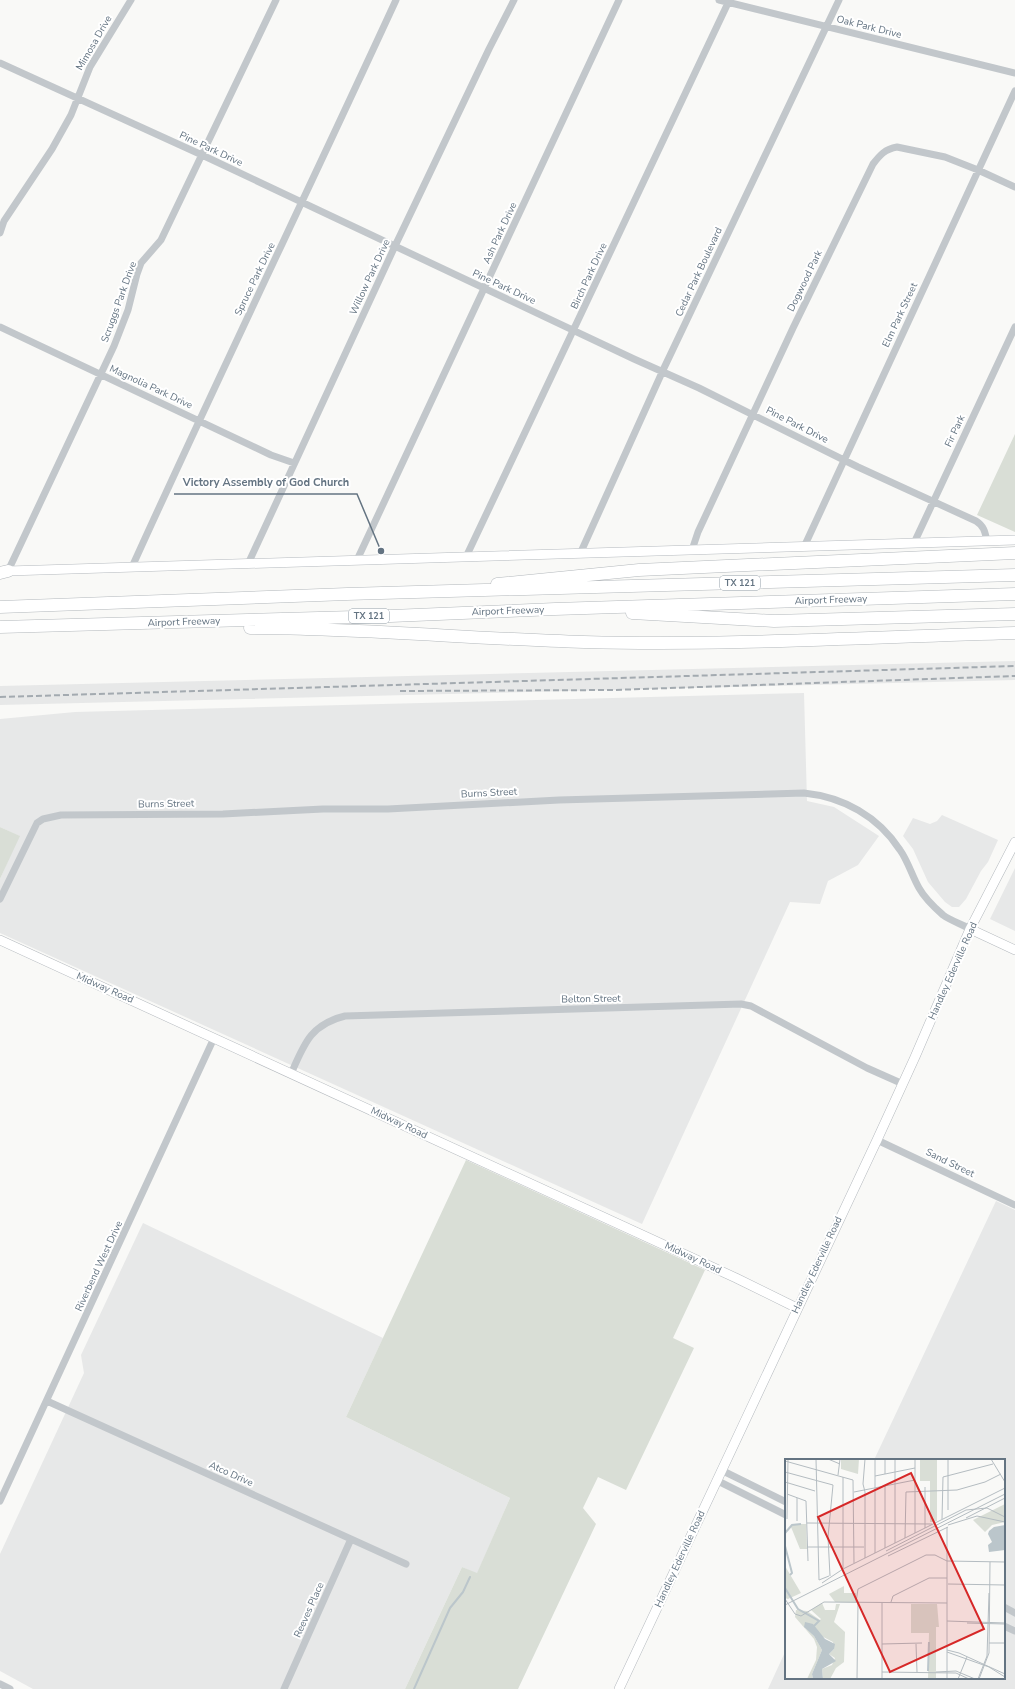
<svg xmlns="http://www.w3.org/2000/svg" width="1015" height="1689" font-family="'Nunito Sans',sans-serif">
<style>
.built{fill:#e7e8e8}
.green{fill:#d9ded6}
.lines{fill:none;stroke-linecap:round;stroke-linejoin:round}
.stream{stroke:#bbc6cb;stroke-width:2}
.secondary-casing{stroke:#b5babf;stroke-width:10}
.motorway-casing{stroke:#b3b8bc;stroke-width:13}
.minor{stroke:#c2c7cb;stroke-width:7}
.secondary{stroke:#fff;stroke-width:9}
.motorway{stroke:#fff;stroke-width:12}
.rail{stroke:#a3aab0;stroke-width:2;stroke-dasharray:6 3;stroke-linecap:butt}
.labels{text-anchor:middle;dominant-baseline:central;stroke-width:4;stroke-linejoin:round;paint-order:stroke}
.shield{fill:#fff;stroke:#929ea8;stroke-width:1}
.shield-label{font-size:9px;font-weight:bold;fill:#647482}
.street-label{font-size:10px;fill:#647482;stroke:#fff}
.inset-river{fill:none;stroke:#bbc6cb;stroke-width:2}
.inset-road{fill:none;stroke:#b4bcc1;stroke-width:1}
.view{fill:#d62828;fill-opacity:0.15;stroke:#d62828;stroke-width:2}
.inset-edge{fill:none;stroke:#647482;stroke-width:2}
.leader{fill:none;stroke:#647482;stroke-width:1.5}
.callout-dot{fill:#647482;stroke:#fff;stroke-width:1.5}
.callout-label{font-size:11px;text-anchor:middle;font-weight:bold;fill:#647482;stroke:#fff;stroke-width:4;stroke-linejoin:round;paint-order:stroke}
</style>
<rect width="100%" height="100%" fill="#f9f9f7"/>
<!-- built -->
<path class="built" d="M1015,661v19l-1015,25v-19z
M804,693l3,108 27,6 45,29 -21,29 -30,16 -8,23 -30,-2 -148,322 -642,-291v-54l19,-43 -19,-9v-108l75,-7z
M942,815l56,25 -10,22 -7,9 -15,28 -7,8h-7l-7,-5 -17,-20 -15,-33 -10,-13 10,-18 17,6 7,-3z
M1015,868v63l-25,-12z
M996,1201l19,9v479h-247l18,-39v28h218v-218h-130z
M143,1223l240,115 -37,79 164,81 -33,76 -15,-7 -57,122h-372l-33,-18v-117l84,-181 -3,-18z"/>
<!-- green -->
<path class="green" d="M1015,434v98l-38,-17z
M0,827l20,9 -20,43z
M466,1160l239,110 -32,68 21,10 -68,142 -28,-13 -15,31 13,16 -78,165h-113l57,-122 15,6 33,-75 -164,-81z"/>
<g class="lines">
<!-- stream -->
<path class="stream" d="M414,1689l36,-81 13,-16 7,-15"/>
<defs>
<path id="secondary" d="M8,571l1007,-31
M970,929l45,21
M0,940l736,338 61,30
M619,1689l258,-549 38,-83 55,-128 45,-87"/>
<path id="motorway" d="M0,573l8,-2
M497,584l142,-14 376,-17
M0,607l347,-13 668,-19
M632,613l142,8 241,-7
M0,627l391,-11 164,-7 460,-15
M250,628c112,0 223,11 334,14 144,4 288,-5 431,-9"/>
</defs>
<!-- secondary casing -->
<use href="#secondary" class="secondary-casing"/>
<!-- motorway casing -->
<use href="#motorway" class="motorway-casing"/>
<!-- minor -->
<path class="minor" d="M719,0l296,73
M0,63l202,92 432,204 65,29 159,79 118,54c8,5 9,11 11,20
M0,233l4,-12 48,-72 19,-34 19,-48 41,-67
M0,327l271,128 23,8
M914,543l101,-216
M804,547l211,-456
M692,550l6,-18 95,-204 80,-164c7,-9 12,-15 24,-17l48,10 33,13 37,17
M580,554l84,-186 175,-368
M466,557l262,-554
M357,560l262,-560
M248,564l147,-318 94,-197 25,-49
M132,567c86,-190 177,-378 264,-567
M5,571h3l106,-225 14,-36 9,-36 4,-11 20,-23 115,-240
M0,899l37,-76 6,-4 18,-4 162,-1 100,-5h65l171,-9 245,-7c39,4 74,23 96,57 8,11 12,26 19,38 5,9 16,20 24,27 8,6 19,9 27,14
M291,1074c13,-30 20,-50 54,-58l396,-12 10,2 116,62 36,16
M877,1140l138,65
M47,1401l359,163
M721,1470l65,32
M716,1480l70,35
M0,1501l214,-463
M1004,1607l11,6
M1004,1626l11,5
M0,1684l10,5
M284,1689l67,-150"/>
<!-- secondary -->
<use href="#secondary" class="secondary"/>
<!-- motorway -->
<use href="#motorway" class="motorway"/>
<!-- rail -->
<path class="rail" d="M400,691l214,-1 401,-14
M0,697l1015,-31"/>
</g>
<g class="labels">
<!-- shield labels -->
<g class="shield">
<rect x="720" y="576" width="40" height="14" rx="3"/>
<rect x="349" y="609" width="40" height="14" rx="3"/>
</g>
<g class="shield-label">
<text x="740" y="583">TX 121</text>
<text x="369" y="616">TX 121</text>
</g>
<!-- street labels -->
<g class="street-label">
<text transform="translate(869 27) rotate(14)">Oak Park Drive</text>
<text transform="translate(94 43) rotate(-60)">Mimosa Drive</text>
<text transform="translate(211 149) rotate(25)">Pine Park Drive</text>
<text transform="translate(500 233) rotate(-65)">Ash Park Drive</text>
<text transform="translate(699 272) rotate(-65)">Cedar Park Boulevard</text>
<text transform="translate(589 276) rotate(-65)">Birch Park Drive</text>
<text transform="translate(370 277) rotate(-65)">Willow Park Drive</text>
<text transform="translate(255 279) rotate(-64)">Spruce Park Drive</text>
<text transform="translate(805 281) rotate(-64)">Dogwood Park</text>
<text transform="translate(504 287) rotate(25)">Pine Park Drive</text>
<text transform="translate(119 302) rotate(-70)">Scruggs Park Drive</text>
<text transform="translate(900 315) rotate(-65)">Elm Park Street</text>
<text transform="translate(151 387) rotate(25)">Magnolia Park Drive</text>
<text transform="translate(797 425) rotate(27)">Pine Park Drive</text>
<text transform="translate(955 431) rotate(-65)">Fir Park</text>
<text transform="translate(831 600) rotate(-2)">Airport Freeway</text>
<text transform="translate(508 611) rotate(-2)">Airport Freeway</text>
<text transform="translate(184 622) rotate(-2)">Airport Freeway</text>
<text transform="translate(489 793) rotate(-3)">Burns Street</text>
<text transform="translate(166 804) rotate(-1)">Burns Street</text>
<text transform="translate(953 971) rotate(-66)">Handley Ederville Road</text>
<text transform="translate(105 988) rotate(24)">Midway Road</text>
<text transform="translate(591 999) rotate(-1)">Belton Street</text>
<text transform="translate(399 1123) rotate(25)">Midway Road</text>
<text transform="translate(950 1163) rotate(26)">Sand Street</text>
<text transform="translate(693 1258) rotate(25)">Midway Road</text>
<text transform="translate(817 1265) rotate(-65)">Handley Ederville Road</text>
<text transform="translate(99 1266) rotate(-65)">Riverbend West Drive</text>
<text transform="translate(231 1474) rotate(24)">Atco Drive</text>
<text transform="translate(680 1559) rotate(-65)">Handley Ederville Road</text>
<text transform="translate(309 1610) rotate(-66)">Reeves Place</text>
</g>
</g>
<!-- overview -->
<g transform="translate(785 1459)">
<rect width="220" height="220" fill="#f9f9f7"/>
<path d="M56,0h18l-1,15 -17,-5zM135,0h17v62l-3,1h-4v-41h-10zM220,45v18l-13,3 -7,7 -12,-12zM9,65h12l1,25h-7l-9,-22zM0,107l16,27 -13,6 -3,-1zM59,127v7h12v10l-21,-1 -6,-8zM37,144l3,7h10l1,-6h4l-6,18 11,10 -1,30 -8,6 -6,11h-7l-1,-10 10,-4 3,-7 -6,-4 5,-5 -1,-7 -29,-15 10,9 8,14 -10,24 1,5h-6l9,-19 1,-13 -3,-8 -19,-22 1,-7 11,1 13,9 1,-1 -10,-9zM126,145h26l2,23h-3v52h-8l1,-46h-18z" fill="#d9ded6"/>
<path d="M220,66v25l-16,2 -1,-7 4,-3 -4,-8 1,-3 5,-4zM20,163l8,2 12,15 10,5 -1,5 -5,5 7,7 -14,8 1,10h-10l-1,-5 10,-24 -8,-14 -10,-9z" fill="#bbc6cb"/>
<path class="inset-river" d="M0,74l7,-8 9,-1M0,87l7,27 -2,2M0,129l13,21 21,12 -6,6M143,212l1,-29"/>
<path class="inset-road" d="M31,0l3,121 10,-4M43,0l12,5M130,0v74M206,0l14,23M0,2l68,19 1,83M0,13l48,13 -5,52 2,39M100,15v-15M53,16l2,-16M90,17l40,-8M58,18v91M0,23l30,9M140,28v41M69,33l61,-12M2,35l19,7 2,60M12,39v23M163,51v-51M181,59l39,-20M2,60l1,-60M157,60l1,-42 50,-13M22,64l125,1M163,66l29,-9 28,6M162,68v152M120,79l1,-46 51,-2 28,-8 16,-8M110,84v-84M22,88h57M100,89v-62M101,92l80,-41 21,-2 18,9M90,94v-94M103,97l60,-29M80,99v-66l-2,-8 2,-25M162,102l58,1M58,110l162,-81M37,124l21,-14M163,125l57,1M0,140l10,15 6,2 23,-14 123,1M71,143l2,-13 68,-34h9l12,6M106,143l2,-6 36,-18h18M97,144v76M0,146l220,-111M162,162l58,2M182,164l38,1M204,184h16M97,185l40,-1M131,185l1,28M162,191l12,3 46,21M162,193l42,15 16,10M97,213l74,1 13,6M151,213l20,-1 19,8M72,220l1,-76M173,220l9,-22M193,220l9,-23 2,-63M194,220l10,-26 1,-91"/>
<path class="view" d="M126,14l73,156 -94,43 -72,-155z"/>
<rect width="220" height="220" class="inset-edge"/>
</g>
<!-- callouts -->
<path class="leader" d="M381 551L357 494H174"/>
<circle class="callout-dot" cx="381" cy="551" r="4"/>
<g class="callout-label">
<text x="266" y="486">Victory Assembly of God Church</text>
</g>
</svg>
